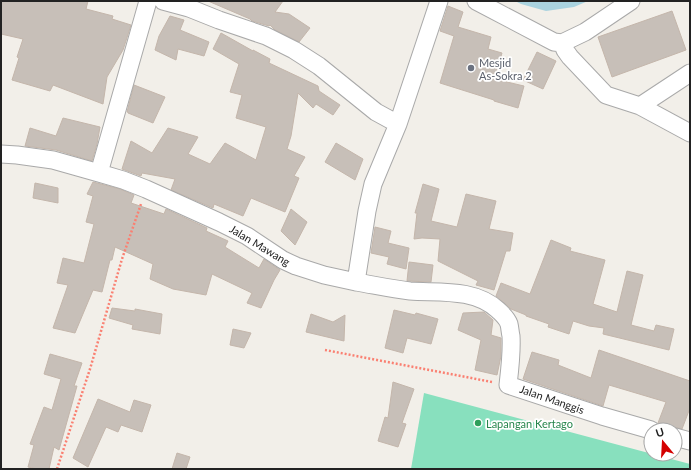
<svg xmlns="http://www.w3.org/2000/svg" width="691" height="470" font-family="Lato,sans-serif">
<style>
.pitch{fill:#88e0be}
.water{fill:#aad3df}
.building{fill:#c7bfb8;stroke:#c4b6ab}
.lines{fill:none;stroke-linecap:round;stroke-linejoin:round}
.minor-casing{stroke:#a9a9a9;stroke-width:19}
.path{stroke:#fa8072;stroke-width:2.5;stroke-dasharray:2 2;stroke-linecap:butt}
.minor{stroke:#fff;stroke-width:17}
.worship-dot{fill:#6b7280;stroke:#fff;stroke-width:1.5}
.leisure-dot{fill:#2e9e5b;stroke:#fff;stroke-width:1.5}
.labels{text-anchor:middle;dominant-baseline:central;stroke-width:3.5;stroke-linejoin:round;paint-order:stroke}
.worship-label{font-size:11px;fill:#5b616d;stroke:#fff;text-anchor:start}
.street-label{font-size:11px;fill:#222;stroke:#fff}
.leisure-label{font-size:11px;fill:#27864d;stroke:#fff;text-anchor:start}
</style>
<rect width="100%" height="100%" fill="#f2efe9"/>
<!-- pitch -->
<path class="pitch" d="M424,393l266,71v5h-279z"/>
<!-- water -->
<path class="water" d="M515,1h73l-14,6 -28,4 -25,-7z"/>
<!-- building -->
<path class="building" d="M1,1h87l-2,8 27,7 -1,3 19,6 -8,25 -16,27 -4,27 -50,-19 -3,6 -38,-11 7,-22 -2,-1 6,-18 -22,-5z
M208,1h75l-8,11 14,2 21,14 -11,14 -24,-12 -5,-5 -1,1 -17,-5 -2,-2z
M448,6l15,6 -5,15 33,10 -3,12 14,4 -8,26 30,7 -6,22 -24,-7v-1l-54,-17 14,-47 -14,-5z
M672,11l14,39 -74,27 -14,-40z
M170,16l14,4 -4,10 29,12 -5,14 -26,-7 -2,11 -21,-10 4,-14z
M221,33l32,18v-1l17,9 -1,4 49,23 1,5 21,14 -7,10 -17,-11 -3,4 -15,-15 -7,43 -4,13 18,8 -11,19 5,2 -14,34 -34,-14 -8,18 -29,-12 -1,4 -42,-18 4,-11 -33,-6 -1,3 -19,-7 9,-28 21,12 16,-25 30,9 -10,17 22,10 15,-21 31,17 10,-33 -30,-9 6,-23 -12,-3 9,-28 -26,-15z
M537,52l19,9 -13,28 -20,-9z
M134,85l31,12 -12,26 -25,-10v-1h-1z
M63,118l37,9 -3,17 -5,17 -36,-11 -31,-4 5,-18 26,8z
M336,143l27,16 -8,21 -30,-18z
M93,182l27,7 14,6 -3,8 33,11 2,-5 41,19 -1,3 22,10 -3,6 34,21 5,-9 16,11 -6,10 -13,28 -14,-5 5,-10 -40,-19 -6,21 -33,-6 -23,-10 3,-15 -38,-17 -3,13h-2l-8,32 -9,-2 -18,43 -22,-5 15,-43 -11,-2 6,-25 21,5 10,-39 -8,-2 7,-26 -6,-2z
M35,183l23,5v15l-25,-5z
M423,184l16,5 -8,32 26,6 9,-33 30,7 -7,28 24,4 -3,18h-4l-12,39 -18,-5 2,-4 -40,-20 2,-22 -18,-1 -8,1 3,-26h-2z
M291,209l16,13 -12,23 -14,-14z
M375,227l16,4 -3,12 21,5 -3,21 -19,-5 2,-7 -18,-4z
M551,240l20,8 -1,3 35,9 -12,44 24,8 10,-41 16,4 -12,50 23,6 2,-6 18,4 -5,21 -66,-16 1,-6 -15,-2 -16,-5 -4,13 -21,-7 1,-3 -23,-8v-1l-15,-6 -15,-13 5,-13 29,11z
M409,262l24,3 -2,17 -24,-1z
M112,308l23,3v-2l27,5 -2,20 -28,-5 1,-4 -24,-7z
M394,310l21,5 1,-2 22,6 -7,25 -24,-6 -4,15 -18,-5z
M484,312l9,8 -2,15 10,3v18l-4,19 -22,-5 6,-30 -23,-10 5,-17z
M311,314l22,8 12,-7 -1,26 -38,-9z
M233,329l18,4 -7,15 -14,-3z
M599,350l91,31v27l-8,21 -9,-2 -4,2 -9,-3 -2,-3 8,-21 -57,-17 -6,21 -80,-27 9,-27 27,8 -1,5 33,13z
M50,354l32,9 -8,23h3l-18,64 -5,-3 -5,22h-12l-9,-2 6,-22 -4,-1 14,-37 8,3 9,-31 -17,-5z
M393,382l21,7 -12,34 4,1 -8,23 -20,-6 7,-24 3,1z
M98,399l32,13 4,-12 17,5 -9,27 -21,-7 -3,7 -12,-5 -18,40 -15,-9z
M177,453l13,4 -4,12h-14z"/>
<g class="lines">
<defs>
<path id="minor" d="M163,1l26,7 30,12 47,16 28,14 25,16 57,46 22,12
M476,1l78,41 8,1 23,-11 46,-31
M562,43l3,7 5,7 36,38 34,11 50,27
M640,106l50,-33
M1,154l16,1 36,5 46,13 24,7 23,9 73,33 28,14 36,24 13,6 28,9 32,7 11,-71 6,-27 25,-60 41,-123
M99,173l49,-172
M356,282c18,3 36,7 54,9 29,2 64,-3 88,19 4,4 9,8 11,14 1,4 1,8 2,12 1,16 -1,32 -3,49l94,31 49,14
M675,437l15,4"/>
</defs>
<!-- minor casing -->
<use href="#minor" class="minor-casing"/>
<!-- path -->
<path class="path" d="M325,350l167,32
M57,469l33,-100 32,-110 19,-55"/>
<!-- minor -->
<use href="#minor" class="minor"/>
</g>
<!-- markers -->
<circle class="worship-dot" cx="471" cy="68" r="4"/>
<circle class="leisure-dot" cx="478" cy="423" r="4"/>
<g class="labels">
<!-- worship labels -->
<g class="worship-label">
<text x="479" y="62">Mesjid<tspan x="479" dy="13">As-Sokra 2</tspan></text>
</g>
<!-- street labels -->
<g class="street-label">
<text transform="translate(260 245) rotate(31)">Jalan Mawang</text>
<text transform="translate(552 399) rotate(19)">Jalan Manggis</text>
</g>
<!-- leisure labels -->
<g class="leisure-label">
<text x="486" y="423">Lapangan Kertago</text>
</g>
</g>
<!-- border -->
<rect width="691" height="470" fill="none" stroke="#222222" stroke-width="4"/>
<!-- north arrow -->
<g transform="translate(663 442) rotate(342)"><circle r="19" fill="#ffffff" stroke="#a7a7a7"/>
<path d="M0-3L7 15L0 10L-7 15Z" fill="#d40000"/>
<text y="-6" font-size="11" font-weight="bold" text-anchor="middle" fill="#222222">U</text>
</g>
</svg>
